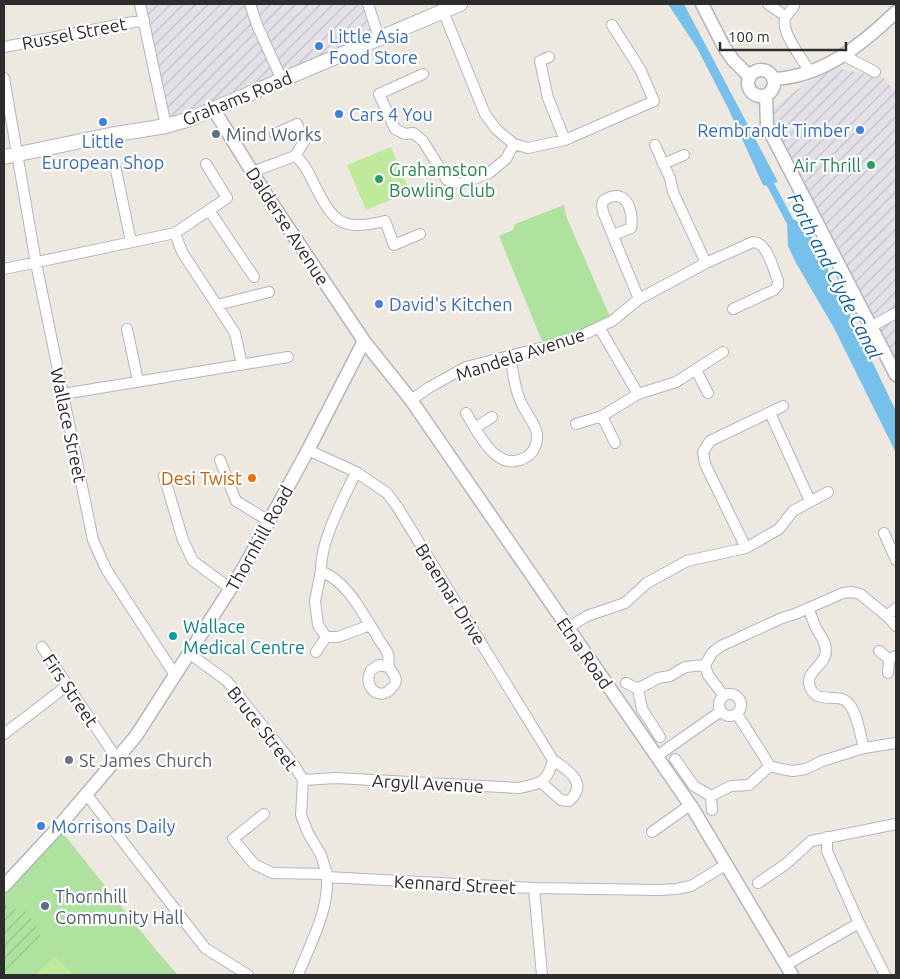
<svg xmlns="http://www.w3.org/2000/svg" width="900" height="979" font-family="Ubuntu,sans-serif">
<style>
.industrial{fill:url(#industrial-furrows)}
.park{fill:#aee29e}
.garden{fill:url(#garden-furrows)}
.pitch{fill:#bfe99b}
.water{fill:#77c0ec}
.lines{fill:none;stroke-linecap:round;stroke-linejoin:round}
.minor-casing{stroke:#b3b4c0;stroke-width:12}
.tertiary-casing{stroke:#b3b4c0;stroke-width:15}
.secondary-casing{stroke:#b3b4c0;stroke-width:16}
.minor{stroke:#fff;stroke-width:10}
.tertiary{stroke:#fff;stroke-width:12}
.secondary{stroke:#fff;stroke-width:14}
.shop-dot{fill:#3f7fe0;stroke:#fff;stroke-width:2}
.service-dot{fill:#5c6f8a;stroke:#fff;stroke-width:2}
.leisure-dot{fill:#2e9e5b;stroke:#fff;stroke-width:2}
.food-dot{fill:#e8710a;stroke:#fff;stroke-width:2}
.culture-dot{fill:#0f9aa8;stroke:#fff;stroke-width:2}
.worship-dot{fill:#6b7280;stroke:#fff;stroke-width:2}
.labels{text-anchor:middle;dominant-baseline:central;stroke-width:4.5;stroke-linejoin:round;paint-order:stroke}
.street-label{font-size:18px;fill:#2d2d2d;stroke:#fff}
.shop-label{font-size:18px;fill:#366cbe;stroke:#fff;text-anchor:start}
.service-label{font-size:18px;fill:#4e5e75;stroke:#fff;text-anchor:start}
.leisure-label{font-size:18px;fill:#27864d;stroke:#fff;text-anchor:end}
.food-label{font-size:18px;fill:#c56008;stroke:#fff;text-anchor:end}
.culture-label{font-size:18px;fill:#0d838f;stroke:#fff;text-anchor:start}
.worship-label{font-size:18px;fill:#5b616d;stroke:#fff;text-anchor:start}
.water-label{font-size:19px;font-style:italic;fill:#125d9c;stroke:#fff}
</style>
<defs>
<pattern id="industrial-furrows" width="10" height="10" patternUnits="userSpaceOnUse" patternTransform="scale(1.25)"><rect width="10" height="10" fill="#e3e0e7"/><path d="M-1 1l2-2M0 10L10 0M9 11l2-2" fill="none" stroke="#c3c0c6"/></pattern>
<pattern id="garden-furrows" width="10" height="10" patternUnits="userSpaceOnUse" patternTransform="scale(1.25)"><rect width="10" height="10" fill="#aee29e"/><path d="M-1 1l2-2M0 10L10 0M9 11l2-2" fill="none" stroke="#96c288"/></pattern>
</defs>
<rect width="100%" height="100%" fill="#eee9e0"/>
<!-- industrial -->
<path class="industrial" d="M140,4h232l12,32 -218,90z
M836,68l46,9 14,14v286l-129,-265 38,-28z"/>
<!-- park -->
<path class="park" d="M564,205l2,11 46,105 -67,27 -46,-112 14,-6 2,-6z
M58,827l98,123 22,25h-174v-89z"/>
<!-- garden -->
<path class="garden" d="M4,903c10,10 15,4 23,9 2,2 12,21 15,26l-38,37z"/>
<!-- pitch -->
<path class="pitch" d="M391,147l19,45 -44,18 -19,-45z
M55,956l18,18 -38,1z"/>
<!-- water -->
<path class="water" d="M668,4h16l94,178 -4,1 19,36c15,7 21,22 28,36l75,156v42l-62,-125 -38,-65 -8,-17 -1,-22 -20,-38 -4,-1 -35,-77 -31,-60z"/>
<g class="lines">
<defs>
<path id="minor" d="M140,4l26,122
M250,4l7,21 25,55
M368,4l11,34
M768,4l13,9
M794,6c-2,4 -8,9 -9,13 -4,14 18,41 25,53
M443,11l42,103 12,16 17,14 14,4 37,-8 89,-39 -14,-32 -28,-44
M4,47l140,-27
M845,56l30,16
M549,57l-9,4 8,37 17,42
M423,74l-44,20 16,35 10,5 8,-1 10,8 24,39 13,4 29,-11 17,-14 8,-15
M4,78l32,185 57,277 13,29 69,106
M275,134l22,-10 7,18 -9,14
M655,145l15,33 3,14 33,71 47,-21c15,1 19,25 25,38v5l-4,5 -41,19
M663,164l21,-9
M116,170l15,72
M252,172l43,-16c9,7 13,15 18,26 20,39 26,50 72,39l9,24 26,-11
M209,210l45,67
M175,233l7,19 53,81 7,32
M613,235l18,-7c3,-18 -6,-43 -28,-27l-1,5 1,6 36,87
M4,269l171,-36 52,-35 -21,-34
M217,305l52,-13
M872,326l24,-13
M599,327l39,67
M127,329l11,52
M696,370l12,23
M63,394l225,-37
M411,400l19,-13 36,-20 106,-27 40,-19 27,-22 67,-36
M466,413c12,19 31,62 60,44 8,-4 12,-14 11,-23 -1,-10 -13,-23 -17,-34 -6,-13 -7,-30 -10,-45
M770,413l40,88
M602,416l13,27
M576,424l26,-8 36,-22 38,-12 47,-30
M475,428l17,-11
M220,460l16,41 33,20
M356,472c-13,28 -36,69 -35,99 5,3 12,6 16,10 17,14 27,35 39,53 3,7 9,13 12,20 1,4 0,8 1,12 2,8 13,12 2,23 -13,13 -29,-4 -20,-19l8,-5 10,2
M164,476l19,64 10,21 38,28
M884,533l12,27
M746,548l-41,-84 -2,-12 7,-11 73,-35
M321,571l-6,30 3,24 8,12h12l32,-12
M808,608c3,6 5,13 7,18 4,8 11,15 11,25 0,15 -22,20 -16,36 7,19 29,4 39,17 9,11 11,31 15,44
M887,616l9,-8
M568,628l19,-12 38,-13 22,-20 40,-22 59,-13 33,-19 14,-18 35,-19
M42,647l75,112
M879,651l10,8
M316,652l10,-15
M190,654l37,27 67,84 9,15 -2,35 7,18 13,22 6,19
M888,673l1,-14 7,-3
M626,683l12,6
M719 705a11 11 0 1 1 22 0a11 11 0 1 1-22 0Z
M724,696l-16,-21 -3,-10 7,-12 9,-7 61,-28 13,-4 48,-21 9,-1 8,2 27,22 9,10
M737,714l33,52 11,3 12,2 13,-2 16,-8 42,-13 32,-5
M4,734l64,-49
M660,737l-18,-28 -4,-20 20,-11 12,-2 15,-9 20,-2
M657,756l64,-45
M675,759l19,27 17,10 20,-10 18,-1 21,-19
M303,780l33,-2 183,10c22,-5 28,-5 34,-28l-155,-252 -11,-15 -31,-21 -48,-22
M542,783l19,17 8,1c20,-18 0,-30 -16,-41
M87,795l118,153 43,27
M711,796l1,14
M264,814l-31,25 21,25 18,9 55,1v3l207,11 125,2 17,-1 15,-3 36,-22
M652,832l38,-27
M758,883l28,-19 25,-23 85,-17
M534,888l8,87
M859,923l26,52
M786,965l73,-42 -32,-72v-14
M298,975c12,-31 31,-64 29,-98"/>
<path id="tertiary" d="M702,4l22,43 9,13 16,16
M748 83a13 13 0 1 1 26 0a13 13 0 1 1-26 0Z
M773,79c50,-2 88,-34 123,-67
M766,95l1,31 129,249
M214,110l53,86 97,145 47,59 282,409 99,166
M4,886l50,-54 82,-96 107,-167 65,-119 56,-109"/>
<path id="secondary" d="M4,157l106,-22 56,-9 24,-7 270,-115"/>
</defs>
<!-- minor casing -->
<use href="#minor" class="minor-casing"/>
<!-- tertiary casing -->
<use href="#tertiary" class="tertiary-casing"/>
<!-- secondary casing -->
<use href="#secondary" class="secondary-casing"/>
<!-- minor -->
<use href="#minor" class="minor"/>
<!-- tertiary -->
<use href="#tertiary" class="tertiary"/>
<!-- secondary -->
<use href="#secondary" class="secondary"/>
</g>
<!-- markers -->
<g class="shop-dot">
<circle cx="319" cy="46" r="5"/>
<circle cx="339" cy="114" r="5"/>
<circle cx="103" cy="122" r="5"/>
<circle cx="860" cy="130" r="5"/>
<circle cx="379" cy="304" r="5"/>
<circle cx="41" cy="826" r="5"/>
</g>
<g class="service-dot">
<circle cx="216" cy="134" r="5"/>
<circle cx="45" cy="906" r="5"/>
</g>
<g class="leisure-dot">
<circle cx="871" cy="165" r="5"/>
<circle cx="379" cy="179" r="5"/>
</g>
<circle class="food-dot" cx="252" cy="478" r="5"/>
<circle class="culture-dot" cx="173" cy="636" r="5"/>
<circle class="worship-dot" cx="69" cy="760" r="5"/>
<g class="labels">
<!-- street labels -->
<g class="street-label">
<text transform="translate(74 33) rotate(-11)">Russel Street</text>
<text transform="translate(237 98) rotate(-22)">Grahams Road</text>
<text transform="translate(288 226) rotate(57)">Dalderse Avenue</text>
<text transform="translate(520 354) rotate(-18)">Mandela Avenue</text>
<text transform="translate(69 425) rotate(78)">Wallace Street</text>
<text transform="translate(259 538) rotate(-61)">Thornhill Road</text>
<text transform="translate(451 594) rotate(58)">Braemar Drive</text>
<text transform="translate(585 653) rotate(55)">Etna Road</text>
<text transform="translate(71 690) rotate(56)">Firs Street</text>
<text transform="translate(263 728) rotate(52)">Bruce Street</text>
<text transform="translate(428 783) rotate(3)">Argyll Avenue</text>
<text transform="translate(455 884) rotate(3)">Kennard Street</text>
</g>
<!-- shop labels -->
<g class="shop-label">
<text x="329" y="36">Little Asia<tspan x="329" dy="21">Food Store</tspan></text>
<text x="349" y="114">Cars 4 You</text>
<text x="850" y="130" text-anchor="end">Rembrandt Timber</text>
<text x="103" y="141" text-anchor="middle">Little<tspan x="103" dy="21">European Shop</tspan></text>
<text x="389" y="304">David's Kitchen</text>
<text x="51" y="826">Morrisons Daily</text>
</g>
<!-- service labels -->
<g class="service-label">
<text x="226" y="134">Mind Works</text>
<text x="55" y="896">Thornhill<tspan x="55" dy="21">Community Hall</tspan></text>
</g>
<!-- leisure labels -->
<g class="leisure-label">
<text x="861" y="165">Air Thrill</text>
<text x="389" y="169" text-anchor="start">Grahamston<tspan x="389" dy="21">Bowling Club</tspan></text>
</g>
<!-- food labels -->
<g class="food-label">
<text x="242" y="478">Desi Twist</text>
</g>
<!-- culture labels -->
<g class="culture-label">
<text x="183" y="626">Wallace<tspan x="183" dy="21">Medical Centre</tspan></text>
</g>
<!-- worship labels -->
<g class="worship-label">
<text x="79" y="760">St James Church</text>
</g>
<!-- water labels -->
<g class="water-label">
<text transform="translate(835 276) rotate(63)">Forth and Clyde Canal</text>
</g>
</g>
<!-- border -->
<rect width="900" height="979" fill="none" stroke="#2d2d2d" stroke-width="10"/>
<!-- scale -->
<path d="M720 42v8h126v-8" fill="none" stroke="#2d2d2d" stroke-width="2.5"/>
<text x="728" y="42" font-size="15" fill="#2d2d2d" stroke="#ffffff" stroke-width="4" paint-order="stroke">100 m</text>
</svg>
